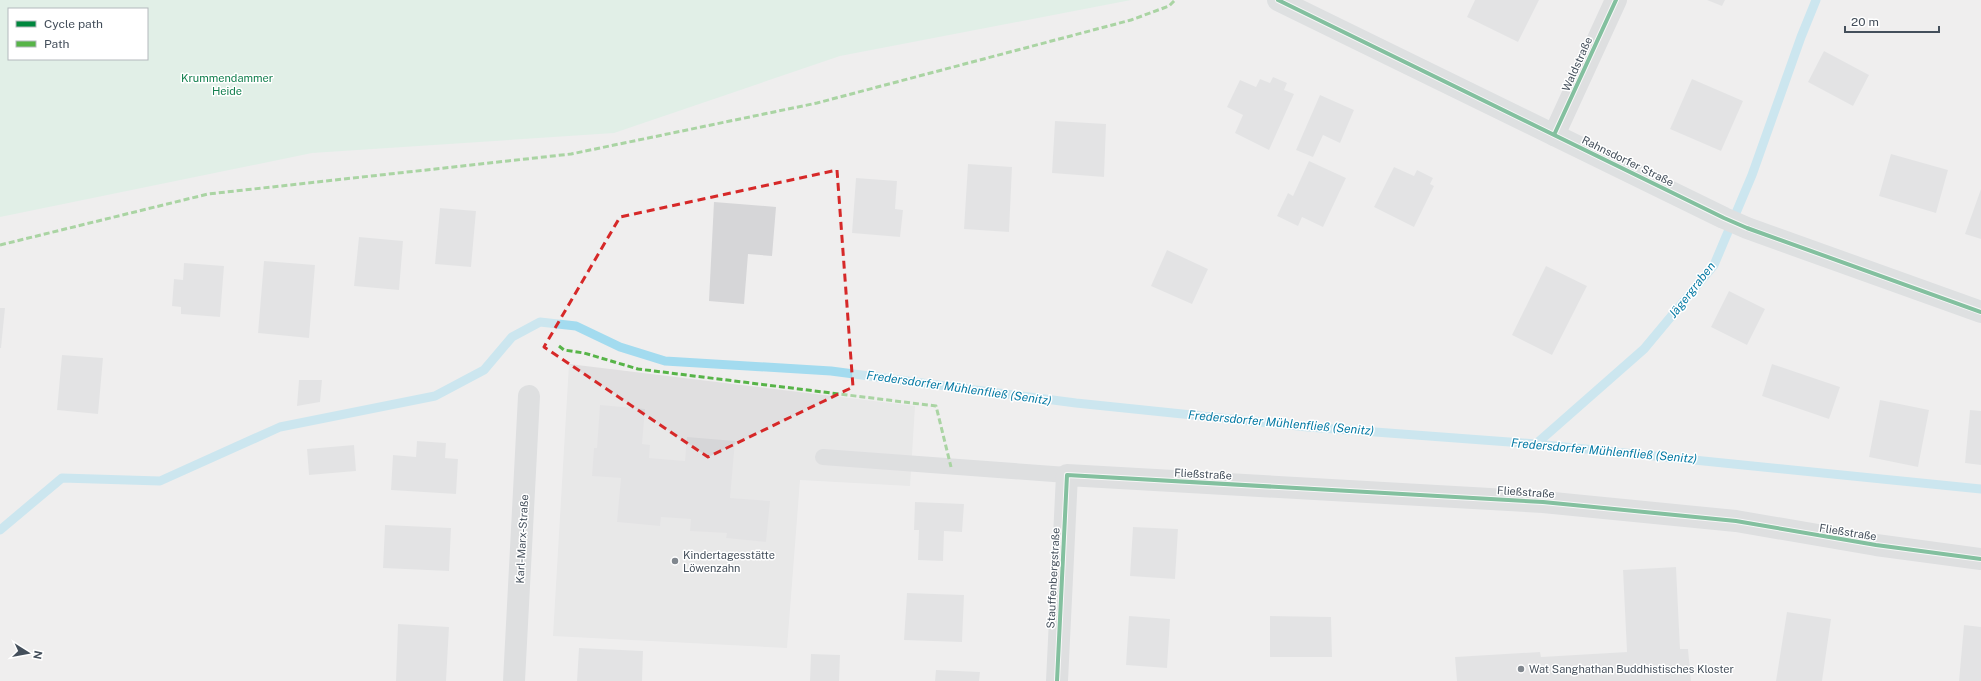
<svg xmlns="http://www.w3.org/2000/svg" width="1981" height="681" font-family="'Public Sans',sans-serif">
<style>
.education{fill:#e0dfe0}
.green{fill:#d1efde;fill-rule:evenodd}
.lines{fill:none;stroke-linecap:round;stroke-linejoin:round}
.stream{stroke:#a3dbef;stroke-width:9}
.building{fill:#d6d6d8}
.lane{stroke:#cacccf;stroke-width:16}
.street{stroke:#cacccf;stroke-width:22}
.secondary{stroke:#caced1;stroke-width:22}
.quiet{stroke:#57b448;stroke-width:3;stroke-dasharray:6 3;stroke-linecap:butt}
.cycleway-casing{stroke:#fff;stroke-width:6}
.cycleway{stroke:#00873e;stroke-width:4}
.marked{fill:none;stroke:#d62828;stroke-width:3;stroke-dasharray:8 5;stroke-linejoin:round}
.poi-dot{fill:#80878e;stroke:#fff;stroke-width:1.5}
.labels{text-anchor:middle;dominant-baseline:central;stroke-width:3;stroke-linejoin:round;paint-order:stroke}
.street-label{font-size:11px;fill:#444f5b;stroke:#fff}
.park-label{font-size:11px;fill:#127f4e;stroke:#fff}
.poi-label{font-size:11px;fill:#444f5b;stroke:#fff;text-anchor:start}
.water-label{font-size:12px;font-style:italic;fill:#077ba5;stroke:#fff}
</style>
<rect width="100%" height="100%" fill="#efeeee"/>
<!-- education -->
<path class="education" d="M569,364l346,42 -5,80 -110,-6 -13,168 -234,-12z"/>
<!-- green -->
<path class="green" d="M0,0h1131l-291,56 -226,77 -302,20 -312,64zM9,9h138v50h-138z"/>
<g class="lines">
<!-- stream -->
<path class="stream" d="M1536,444l108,-95 70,-84 38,-90 49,-138 15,-37
M0,530l62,-52 98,3 120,-54 155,-31 49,-26 28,-33 28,-15 36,4 44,21 45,14 166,10 245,32 232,24 228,17 445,45"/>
</g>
<!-- building -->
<path class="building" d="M1475,0h64l-21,42 -51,-25z
M1707,0h18l-3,6z
M1824,51l45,24 -16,31 -45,-24z
M1273,77l14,6 -3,7 10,4 -25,56 -34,-17 8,-18 -16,-8 13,-27 16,7 4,-8 10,4z
M1692,79l51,22 -22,50 -51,-22z
M1320,95l34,15 -14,33 -17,-8 -10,22 -17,-7z
M1055,121l51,3 -2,53 -52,-4z
M1891,154l57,16 -12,43 -57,-17z
M1309,161l37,17 -23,49 -21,-10 -4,9 -21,-10 11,-23 5,3z
M968,164l44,3 -3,65 -45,-3z
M1394,167l20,9 3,-6 16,8 -3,6 4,2 -20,41 -40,-20z
M856,178l41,3 -2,28 8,1 -3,27 -48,-4z
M1981,189v50l-16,-5z
M714,202l62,5 -4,49 -24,-2 -4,50 -35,-3z
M440,208l36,3 -5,56 -36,-3z
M359,237l44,4 -4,49 -45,-4z
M1167,250l41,19 -16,35 -41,-18z
M264,261l51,4 -6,73 -51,-5z
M184,263l40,3 -4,51 -39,-3v-7l-9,-1 2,-27 9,1z
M1546,266l41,20 -35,69 -40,-20z
M1729,291l36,18 -18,36 -36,-18z
M0,308h5l-4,40h-1z
M62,355l41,3 -5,56 -41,-4z
M1772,364l68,23 -11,32 -67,-23z
M299,380h23l-2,22 -23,4z
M1880,400l49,10 -11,57 -49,-10z
M600,405l45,4 -3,35 8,1 -1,13 36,3 2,-24 48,4 -5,57 40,3 -4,41 -40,-4 1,-5 -37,-2 1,-12 -30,-2 -1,9 -43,-4 4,-44 -29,-2 2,-28h3z
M1970,410l11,1v54l-16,-2z
M417,441l29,2 -1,15 13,1 -2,35 -65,-4 2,-35 23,2z
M354,445l2,26 -47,4 -2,-26z
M915,502l49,2 -2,28 -18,-1 -1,30 -25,-1 1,-30h-5z
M385,525l66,3 -2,43 -66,-3z
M1133,527l45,2 -3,50 -45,-3z
M1676,567l4,82h8l3,32h-234l-2,-24 85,-5 1,5 86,-5 -4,-82z
M907,593l57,2 -2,47 -58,-2z
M1787,612l44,7 -9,62h-46z
M1129,616l41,3 -3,49 -41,-3z
M1270,616l61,1 1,40h-62z
M398,624l51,3 -3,54h-50z
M1964,625l17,2v54h-22z
M579,648l64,3 -1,30h-65z
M811,654l29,1 -1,26h-29z
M936,670l44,2 -1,9h-44z"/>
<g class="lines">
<!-- lane -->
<path class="lane" d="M823,457l244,18"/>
<!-- street -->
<path class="street" d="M1554,135l62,-135
M514,681l15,-285
M1057,681l10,-206 476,27 193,19 140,24 105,14"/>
<!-- secondary -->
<path class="secondary" d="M1278,0l446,218 23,10 234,84"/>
<!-- quiet -->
<path class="quiet" d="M0,245l208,-51 363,-40 246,-51 314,-83 38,-14 6,-6
M559,346l5,4 20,3 54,16 298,37 15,61"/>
<defs>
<path id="cycleway" d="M1278,0l446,218 23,10 234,84
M1554,135l62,-135
M1057,681l10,-206 476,27 193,19 140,24 105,14"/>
</defs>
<!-- cycleway casing -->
<use href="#cycleway" class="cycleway-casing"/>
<!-- cycleway -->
<use href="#cycleway" class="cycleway"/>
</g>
<!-- marked area -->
<path d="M0 0H1981V681H0ZM837,170l16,217 -145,70 -164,-110 76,-130z" fill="#efeeee" fill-opacity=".55" fill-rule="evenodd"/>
<path class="marked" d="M837,170l16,217 -145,70 -164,-110 76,-130z"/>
<!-- markers -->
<g class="poi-dot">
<circle cx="675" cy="561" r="4"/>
<circle cx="1521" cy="669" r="4"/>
</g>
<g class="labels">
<!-- street labels -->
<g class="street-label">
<text transform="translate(1577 64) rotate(-66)">Waldstraße</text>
<text transform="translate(1628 161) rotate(26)">Rahnsdorfer Straße</text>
<text transform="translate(1203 474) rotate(3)">Fließstraße</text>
<text transform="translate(1526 492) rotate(4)">Fließstraße</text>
<text transform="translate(1848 532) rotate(9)">Fließstraße</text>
<text transform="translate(522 539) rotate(-87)">Karl-Marx-Straße</text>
<text transform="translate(1053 578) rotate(-87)">Stauffenbergstraße</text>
</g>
<!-- park labels -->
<g class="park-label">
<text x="227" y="78">Krummendammer<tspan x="227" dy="13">Heide</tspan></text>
</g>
<!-- poi labels -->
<g class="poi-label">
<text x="683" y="555">Kindertagesstätte<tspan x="683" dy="13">Löwenzahn</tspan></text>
<text x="1529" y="669">Wat Sanghathan Buddhistisches Kloster</text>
</g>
<!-- water labels -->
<g class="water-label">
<text transform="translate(1692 290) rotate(-52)">Jägergraben</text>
<text transform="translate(959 388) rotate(8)">Fredersdorfer Mühlenfließ (Senitz)</text>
<text transform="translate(1281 423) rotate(5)">Fredersdorfer Mühlenfließ (Senitz)</text>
<text transform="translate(1604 451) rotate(5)">Fredersdorfer Mühlenfließ (Senitz)</text>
</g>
</g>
<!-- legend -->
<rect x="8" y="8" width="140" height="52" fill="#ffffff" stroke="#b4b9bd"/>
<rect x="16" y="21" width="20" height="6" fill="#00873e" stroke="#b4b9bd"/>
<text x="44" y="28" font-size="12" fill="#444f5b">Cycle path</text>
<rect x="16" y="41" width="20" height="6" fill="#57b448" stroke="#b4b9bd"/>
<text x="44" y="48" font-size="12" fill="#444f5b">Path</text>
<!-- north arrow -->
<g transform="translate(28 653) rotate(101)" stroke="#ffffff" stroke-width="3" paint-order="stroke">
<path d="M0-3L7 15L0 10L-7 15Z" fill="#444f5b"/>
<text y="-6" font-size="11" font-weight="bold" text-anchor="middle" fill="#444f5b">N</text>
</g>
<!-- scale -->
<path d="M1845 26v6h94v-6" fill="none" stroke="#444f5b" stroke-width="2"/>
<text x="1851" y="26" font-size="12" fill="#444f5b" stroke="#ffffff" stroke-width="3" paint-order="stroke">20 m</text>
</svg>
